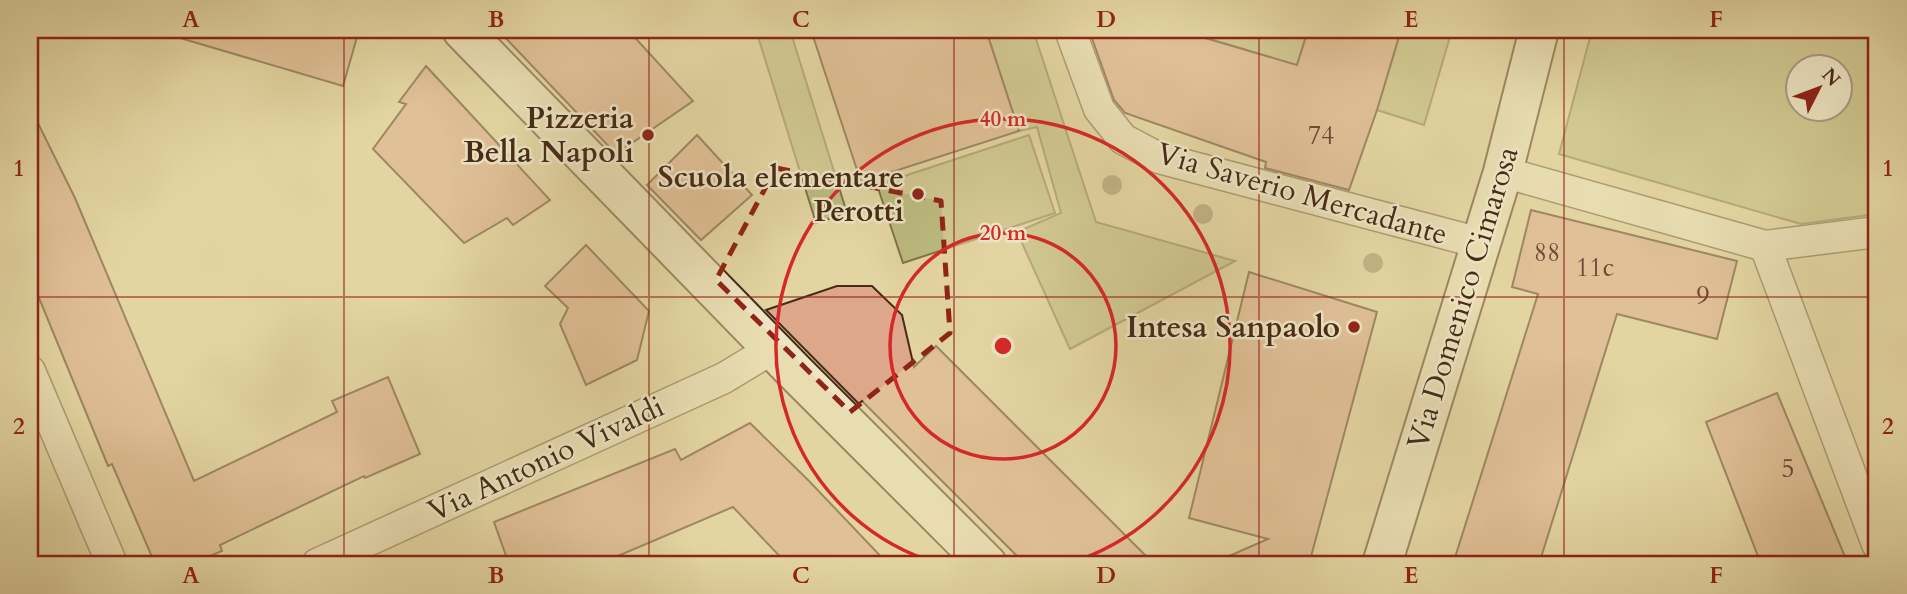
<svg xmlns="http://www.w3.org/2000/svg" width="1907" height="594" viewBox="0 0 1907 594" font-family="Cardo,serif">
	<rect width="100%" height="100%" fill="#e3d5a2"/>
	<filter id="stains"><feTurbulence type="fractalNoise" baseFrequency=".00286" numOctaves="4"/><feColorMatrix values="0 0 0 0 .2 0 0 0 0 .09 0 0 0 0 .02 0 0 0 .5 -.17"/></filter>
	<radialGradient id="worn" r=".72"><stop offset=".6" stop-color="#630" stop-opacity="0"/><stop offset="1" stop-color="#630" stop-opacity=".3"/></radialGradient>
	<g fill="#bcbb7f" stroke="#82734b" stroke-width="2" fill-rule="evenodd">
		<path d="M 756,30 L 790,30 L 847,213 L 816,223 Z"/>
		<path d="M 986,30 L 1033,30 L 1096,222 L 1235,261 L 1070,349 L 1017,232 L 1061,213 L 1037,127 L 1019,131 Z"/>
		<path d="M 1178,30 L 1308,30 L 1267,160 L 1220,146 L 1247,50 Z"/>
		<path d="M 1401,30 L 1452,30 L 1424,125 L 1377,110 Z"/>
		<path d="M 1592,30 L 1877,30 L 1877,214 L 1801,224 L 1559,154 ZM 1798,66 L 1840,66 L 1840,108 L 1798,108 Z"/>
		<path d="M 1029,135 L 1055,213 L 903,263 L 877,185 Z"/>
	</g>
	<g fill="#dca78a" stroke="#472b17" stroke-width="2">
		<path d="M 181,30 L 359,30 L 343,86 L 180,38 Z"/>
		<path d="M 498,30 L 628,30 L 693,101 L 616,154 Z"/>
		<path d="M 811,30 L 986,30 L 1019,131 L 861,182 Z"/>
		<path d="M 1089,30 L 1178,30 L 1297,65 L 1308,30 L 1401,30 L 1377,110 L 1349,190 L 1265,168 L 1266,162 L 1125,113 L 1114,100 Z"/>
		<path d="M 426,66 L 550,200 L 513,225 L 507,218 L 464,243 L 373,149 L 406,104 L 399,102 Z"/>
		<path d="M 30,107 L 75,198 L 194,481 L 337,412 L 332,401 L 388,377 L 420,454 L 365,478 L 364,476 L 220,545 L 222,551 L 191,564 L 155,564 L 112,464 L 108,466 L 30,276 Z"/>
		<path d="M 697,135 L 752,195 L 701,240 L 647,185 Z"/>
		<path d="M 1531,210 L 1737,261 L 1717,339 L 1617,314 L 1539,564 L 1453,564 L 1538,294 L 1512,287 Z"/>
		<path d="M 586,245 L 649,311 L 637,360 L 586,385 L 560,324 L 568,308 L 545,286 Z"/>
		<path d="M 1249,272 L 1377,312 L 1309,564 L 1211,564 L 1268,539 L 1189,518 Z"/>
		<path d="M 837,286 L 872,286 L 902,315 L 914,367 L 936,346 L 1154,564 L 1025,564 L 862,401 L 859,404 L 766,310 Z"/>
		<path d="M 1777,393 L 1848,564 L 1761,564 L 1706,422 Z"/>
		<path d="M 750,423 L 809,481 L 888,564 L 787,564 L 733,507 L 599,564 L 509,564 L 494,522 L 675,449 L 681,460 Z"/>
	</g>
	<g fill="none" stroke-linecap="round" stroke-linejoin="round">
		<g stroke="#6e563a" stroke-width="33">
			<g id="street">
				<path d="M 1070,30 L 1099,109 L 1123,139 L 1159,158 L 1480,243"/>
				<path d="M 1503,172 L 1765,246 L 1877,232"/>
				<path d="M 1765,246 L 1877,544"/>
				<path d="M 30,371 L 112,564"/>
				<path d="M 317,564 L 724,378 L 772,349"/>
			</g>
		</g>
		<g stroke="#472b17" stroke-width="42">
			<g id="secondary">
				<path d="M 462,30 L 794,371 L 987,564"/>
				<path d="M 1382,564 L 1503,172 L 1539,30"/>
			</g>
		</g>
		<use href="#street" stroke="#ede4c3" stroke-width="30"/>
		<use href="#secondary" stroke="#ede4c3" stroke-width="38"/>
	</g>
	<g fill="#9a8761">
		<circle cx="1112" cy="185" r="10"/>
		<circle cx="1203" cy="214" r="10"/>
		<circle cx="1373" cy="263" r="10"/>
	</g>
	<path d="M0 0H1907V594H0ZM 776,168 L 941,201 L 950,333 L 850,412 L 716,280 Z" fill="#e3d5a2" fill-opacity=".55" fill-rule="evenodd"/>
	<path fill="none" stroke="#8f2418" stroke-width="5" stroke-dasharray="14 9" stroke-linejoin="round" d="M 776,168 L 941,201 L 950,333 L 850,412 L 716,280 Z"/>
	<path fill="none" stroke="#8f2418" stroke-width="2" stroke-opacity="0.55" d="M 344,30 L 344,564M 649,30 L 649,564M 954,30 L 954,564M 1259,30 L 1259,564M 1564,30 L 1564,564M 30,297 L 1877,297"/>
	<g fill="none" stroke="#d62828" stroke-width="3.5">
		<circle cx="1003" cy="346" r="113"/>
		<path d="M940 564A227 227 0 1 1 1066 564"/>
	</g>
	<g fill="#8f2418" stroke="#ede4c3" stroke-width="2.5">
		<circle cx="648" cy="135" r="7"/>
		<circle cx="918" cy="194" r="7"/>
		<circle cx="1354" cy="327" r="7"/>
	</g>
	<g text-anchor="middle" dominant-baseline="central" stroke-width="5" stroke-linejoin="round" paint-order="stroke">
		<g font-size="26" fill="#6c4a34">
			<text x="1321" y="135">74</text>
			<text x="1547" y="252">88</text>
			<text x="1595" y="267">11c</text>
			<text x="1703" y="295">9</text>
			<text x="1788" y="468">5</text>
		</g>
		<g font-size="30" font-weight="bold" fill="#472b17" stroke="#ede4c3" text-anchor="end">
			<text x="634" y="118">Pizzeria<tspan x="634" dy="34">Bella Napoli</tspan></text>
			<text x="904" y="177">Scuola elementare<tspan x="904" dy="34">Perotti</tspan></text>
			<text x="1340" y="327">Intesa Sanpaolo</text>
		</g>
		<g font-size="30" fill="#472b17" stroke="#ede4c3">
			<text transform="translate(1302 194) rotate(16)">Via Saverio Mercadante</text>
			<text transform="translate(1463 298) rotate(-73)">Via Domenico Cimarosa</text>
			<text transform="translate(546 459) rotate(-25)">Via Antonio Vivaldi</text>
		</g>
	</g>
	<circle cx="1003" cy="346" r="10" fill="#d62828" stroke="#ede4c3" stroke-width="3.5"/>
	<g font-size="21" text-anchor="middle" font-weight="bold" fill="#d62828" stroke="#ede4c3" stroke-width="5" stroke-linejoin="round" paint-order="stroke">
		<text x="1003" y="126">40 m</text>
		<text x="1003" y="240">20 m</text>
	</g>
	<rect width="1907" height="594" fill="none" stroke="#e3d5a2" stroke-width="77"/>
	<g transform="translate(1819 88) rotate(48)"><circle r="33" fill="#ede4c3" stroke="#ab9a7e" stroke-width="2"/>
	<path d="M0-5L12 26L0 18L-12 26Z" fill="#8f2418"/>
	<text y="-10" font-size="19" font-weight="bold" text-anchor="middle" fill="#472b17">N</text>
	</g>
	<rect x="38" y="38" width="1830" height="518" fill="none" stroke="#8f2418" stroke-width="2.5"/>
	<g font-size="23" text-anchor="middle" font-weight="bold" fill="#8f2418">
		<text x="191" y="27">A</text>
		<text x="496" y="27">B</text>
		<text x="801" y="27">C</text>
		<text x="1106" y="27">D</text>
		<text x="1411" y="27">E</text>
		<text x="1716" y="27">F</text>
		<text x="19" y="176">1</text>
		<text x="1888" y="176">1</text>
		<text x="19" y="434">2</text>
		<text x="1888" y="434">2</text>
		<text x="191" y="583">A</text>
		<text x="496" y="583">B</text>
		<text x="801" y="583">C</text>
		<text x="1106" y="583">D</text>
		<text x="1411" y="583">E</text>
		<text x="1716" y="583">F</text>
	</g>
	<rect width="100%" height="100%" filter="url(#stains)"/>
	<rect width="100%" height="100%" fill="url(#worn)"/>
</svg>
